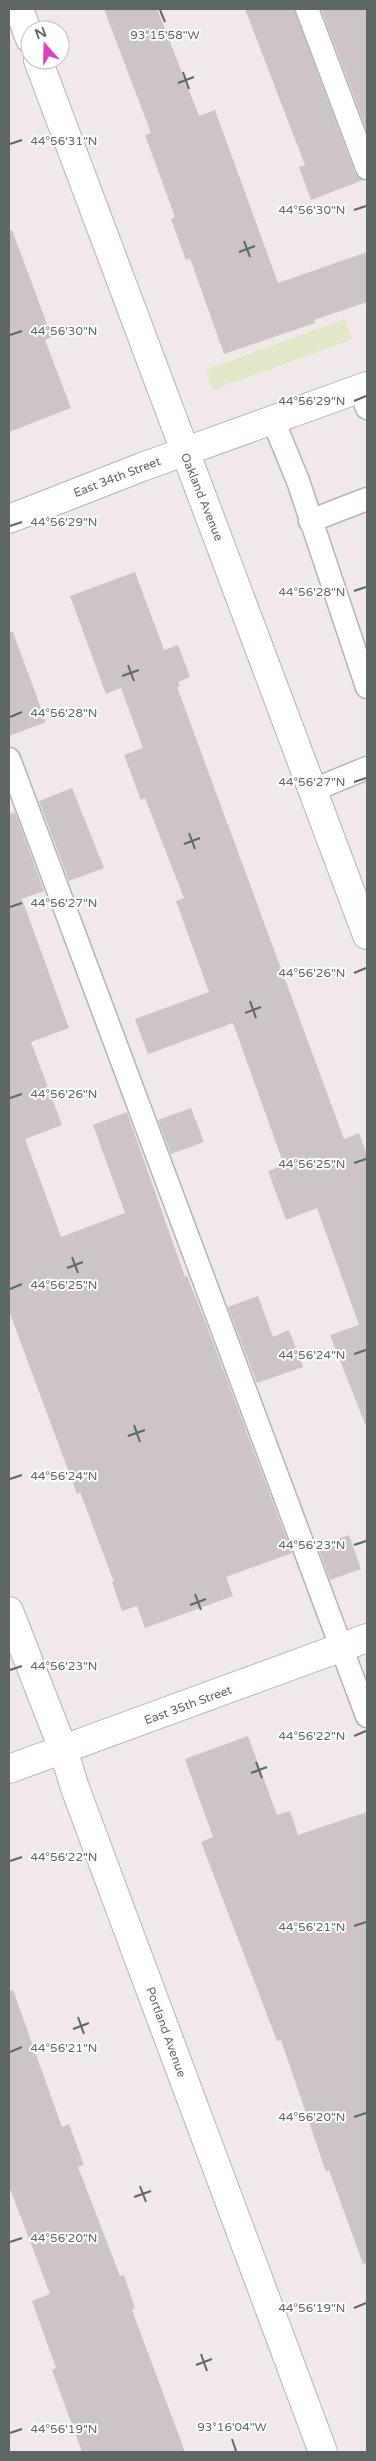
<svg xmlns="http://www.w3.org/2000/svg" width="376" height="2461" viewBox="0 0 376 2461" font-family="'Varela Round',sans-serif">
	<rect width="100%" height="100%" fill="#f0e8e9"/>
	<path fill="#e1e6c7" d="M 344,319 L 352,339 L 213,390 L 206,370 Z"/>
	<g fill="#ccc4c5">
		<path d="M 104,9 L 157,9 L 199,116 L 215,110 L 278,283 L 367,252 L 367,302 L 314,320 L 315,323 L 224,354 L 190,258 L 186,260 L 171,219 L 175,217 L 145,135 L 151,133 Z"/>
		<path d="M 245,9 L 294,9 L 355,173 L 363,180 L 311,200 L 299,167 L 305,165 Z"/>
		<path d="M 321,9 L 367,9 L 367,131 Z"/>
		<path d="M 9,230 L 12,230 L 52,337 L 45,340 L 71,408 L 9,432 Z"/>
		<path d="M 135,572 L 164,650 L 178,645 L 190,677 L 178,682 L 180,686 L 177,687 L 344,1139 L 359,1133 L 367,1155 L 367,1424 L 365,1424 L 330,1335 L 359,1325 L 317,1208 L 286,1220 L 268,1171 L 284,1165 L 233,1023 L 148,1054 L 135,1019 L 209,992 L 176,901 L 184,898 L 145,798 L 141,800 L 124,755 L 143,748 L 121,688 L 106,694 L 70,596 Z"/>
		<path d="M 9,632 L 13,632 L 46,722 L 9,736 Z"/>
		<path d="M 72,788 L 104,868 L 69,881 L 39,801 Z"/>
		<path d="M 15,812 L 44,891 L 22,899 L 69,1028 L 31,1042 L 62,1125 L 25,1139 L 61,1237 L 125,1213 L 93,1125 L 127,1112 L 185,1277 L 187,1276 L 203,1316 L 292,1553 L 226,1577 L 233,1596 L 145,1628 L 137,1606 L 122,1611 L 112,1582 L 114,1582 L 80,1492 L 77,1494 L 9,1311 L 9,814 Z"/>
		<path d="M 191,1108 L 204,1142 L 171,1154 L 158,1120 Z"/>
		<path d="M 258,1296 L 273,1337 L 289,1330 L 303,1367 L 257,1383 L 228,1307 Z"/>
		<path d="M 349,1535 L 361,1569 L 330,1580 L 318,1547 Z"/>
		<path d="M 248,1736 L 277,1815 L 290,1811 L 298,1835 L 367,1812 L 367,2263 L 363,2264 L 329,2170 L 326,2172 L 281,2040 L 277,2041 L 201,1842 L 213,1837 L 185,1759 Z"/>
		<path d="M 13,1990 L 62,2127 L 69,2124 L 84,2165 L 78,2167 L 120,2276 L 124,2275 L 135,2308 L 132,2310 L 185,2452 L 82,2452 L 52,2370 L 56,2368 L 32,2301 L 50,2294 L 9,2186 L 9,1991 Z"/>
	</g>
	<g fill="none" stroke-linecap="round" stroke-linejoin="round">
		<g stroke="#b0b6b5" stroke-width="25">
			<g id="lane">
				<path d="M 307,9 L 367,168"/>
				<path d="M 360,389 L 367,408"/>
				<path d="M 273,420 L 298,481 L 367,687"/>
				<path d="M 310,521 L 367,499"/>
				<path d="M 9,759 L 367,1716"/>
				<path d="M 313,790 L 367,768"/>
			</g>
		</g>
		<g stroke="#b0b6b5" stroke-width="30">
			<g id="street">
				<path d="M 19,9 L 30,39"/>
				<path d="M 38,60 L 367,935"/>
				<path d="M 9,519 L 142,467 L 367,386"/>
			</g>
		</g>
		<g stroke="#b0b7b5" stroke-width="30">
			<g id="secondary">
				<path d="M 9,1611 L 63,1749 L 75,1788 L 323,2452"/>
				<path d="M 9,1769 L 367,1638"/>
			</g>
		</g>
		<use href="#lane" stroke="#fff" stroke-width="22"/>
		<use href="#street" stroke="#fff" stroke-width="28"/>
		<use href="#secondary" stroke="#fff" stroke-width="28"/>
	</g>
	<path fill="none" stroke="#5f6765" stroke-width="2" d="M 160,10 L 165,22M 183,72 L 189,89M 178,83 L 194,77M 10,144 L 22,140M 354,210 L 366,206M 244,241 L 250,257M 239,252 L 255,246M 10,335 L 22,331M 354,401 L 366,396M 10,526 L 22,522M 354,591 L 366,587M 128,665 L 134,681M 122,676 L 139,670M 10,717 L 22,712M 354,782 L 366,778M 189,833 L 195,849M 184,844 L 200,838M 10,907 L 22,903M 354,973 L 366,968M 250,1001 L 256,1018M 245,1013 L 261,1007M 10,1098 L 22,1094M 354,1163 L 366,1159M 72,1257 L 78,1273M 67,1268 L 83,1262M 10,1289 L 22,1284M 354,1354 L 366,1350M 134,1425 L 140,1442M 128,1436 L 145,1430M 10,1479 L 22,1475M 354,1545 L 366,1541M 195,1594 L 201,1610M 190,1605 L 206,1599M 10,1670 L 22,1666M 354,1736 L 366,1731M 256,1762 L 262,1778M 251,1773 L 267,1767M 10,1861 L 22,1857M 354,1926 L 366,1922M 78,2017 L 84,2034M 73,2029 L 89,2023M 10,2052 L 22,2047M 354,2117 L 366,2113M 140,2186 L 146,2202M 134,2197 L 151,2191M 10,2242 L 22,2238M 354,2308 L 366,2303M 201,2354 L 207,2371M 196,2365 L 212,2359M 10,2433 L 22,2429M 232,2439 L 236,2451"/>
	<g text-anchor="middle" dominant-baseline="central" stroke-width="4" stroke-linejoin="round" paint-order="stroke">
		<g font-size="12" fill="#5f6765" stroke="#fff">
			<text transform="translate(117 477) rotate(-21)">East 34th Street</text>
			<text transform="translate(202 497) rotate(68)">Oakland Avenue</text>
			<text transform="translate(188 1705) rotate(-20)">East 35th Street</text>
			<text transform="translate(166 2032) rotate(70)">Portland Avenue</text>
		</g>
	</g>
	<g font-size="12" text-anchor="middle" fill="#5f6765" stroke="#fff" stroke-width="4" stroke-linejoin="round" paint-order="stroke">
		<text x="165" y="39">93°15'58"W</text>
		<text x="64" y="145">44°56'31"N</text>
		<text x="312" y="214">44°56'30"N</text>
		<text x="64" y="335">44°56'30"N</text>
		<text x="312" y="405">44°56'29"N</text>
		<text x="64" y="526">44°56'29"N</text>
		<text x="312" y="596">44°56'28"N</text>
		<text x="64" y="717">44°56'28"N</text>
		<text x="312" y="786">44°56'27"N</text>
		<text x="64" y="907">44°56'27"N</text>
		<text x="312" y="977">44°56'26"N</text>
		<text x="64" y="1098">44°56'26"N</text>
		<text x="312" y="1168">44°56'25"N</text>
		<text x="64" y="1289">44°56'25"N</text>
		<text x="312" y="1359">44°56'24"N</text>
		<text x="64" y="1480">44°56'24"N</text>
		<text x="312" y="1549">44°56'23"N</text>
		<text x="64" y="1670">44°56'23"N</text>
		<text x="312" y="1740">44°56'22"N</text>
		<text x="64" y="1861">44°56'22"N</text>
		<text x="312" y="1931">44°56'21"N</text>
		<text x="64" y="2052">44°56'21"N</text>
		<text x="312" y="2121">44°56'20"N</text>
		<text x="64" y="2242">44°56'20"N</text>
		<text x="312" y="2312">44°56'19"N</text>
		<text x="232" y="2431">93°16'04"W</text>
		<text x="64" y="2433">44°56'19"N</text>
	</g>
	<rect width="376" height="2461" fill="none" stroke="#5f6765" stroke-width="20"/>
	<g transform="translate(45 45) rotate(340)"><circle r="24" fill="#ffffff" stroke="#bfc2c1"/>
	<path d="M0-4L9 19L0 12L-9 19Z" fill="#df3fbd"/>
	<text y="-8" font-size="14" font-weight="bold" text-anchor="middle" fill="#5f6765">N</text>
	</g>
</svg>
